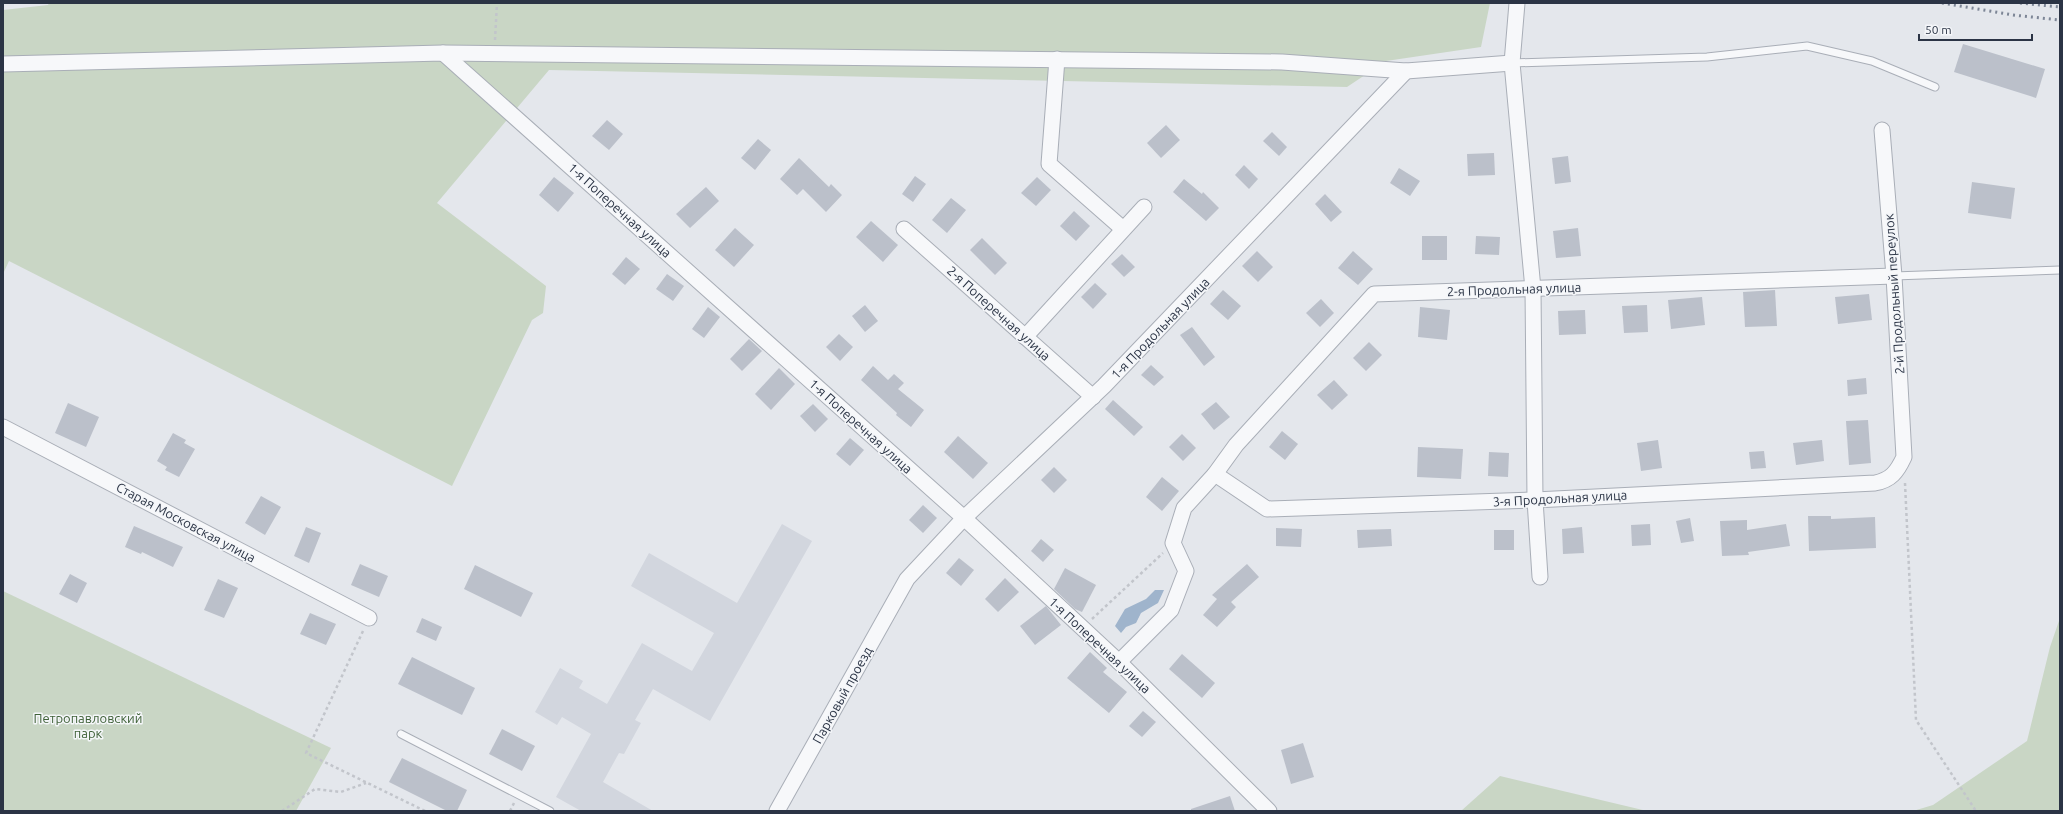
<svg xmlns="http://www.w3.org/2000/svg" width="2063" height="814" viewBox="0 0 2063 814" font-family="Ubuntu,sans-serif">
	<rect width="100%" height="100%" fill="#e4e7ec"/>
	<path fill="#d2d6de" d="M 782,524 L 812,541 L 710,721 L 653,689 L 635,720 L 641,723 L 624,754 L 619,753 L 603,782 L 653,811 L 581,811 L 556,797 L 591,734 L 562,717 L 557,725 L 535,712 L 560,668 L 583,681 L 579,688 L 607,704 L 642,643 L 692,671 L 714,633 L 631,586 L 649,553 L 737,603 Z"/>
	<g fill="#c9d6c5">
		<path d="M 49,3 L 1490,3 L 1481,47 L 1386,61 L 1347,87 L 549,70 L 437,203 L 546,286 L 543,313 L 532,320 L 452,486 L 9,261 L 3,274 L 3,10 L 48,5 Z"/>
		<path d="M 3,591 L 331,748 L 296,811 L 3,811 Z"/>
		<path d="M 2060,618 L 2060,811 L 1913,811 L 1933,805 L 2027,741 L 2050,647 Z"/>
		<path d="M 1500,776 L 1647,811 L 1461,811 Z"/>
	</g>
	<path fill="#9fb4cc" d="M 1155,590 L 1164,590 L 1158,603 L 1141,613 L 1136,623 L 1126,627 L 1121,633 L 1115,626 L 1125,609 L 1146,599 Z"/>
	<g fill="#bbc0ca">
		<path d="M 1963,44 L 2045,69 L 2036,98 L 1954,72 Z"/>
		<path d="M 607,120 L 623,134 L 609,150 L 592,136 Z"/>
		<path d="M 1166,125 L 1180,140 L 1161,158 L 1147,143 Z"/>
		<path d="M 1272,132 L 1287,147 L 1279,156 L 1263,141 Z"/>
		<path d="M 758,139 L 771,150 L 755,170 L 741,158 Z"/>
		<path d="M 1494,153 L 1495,175 L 1468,176 L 1467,154 Z"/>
		<path d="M 1568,156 L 1571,182 L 1555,184 L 1552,158 Z"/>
		<path d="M 799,158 L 829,187 L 831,184 L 842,195 L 826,212 L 803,189 L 797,195 L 780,179 Z"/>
		<path d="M 1244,165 L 1258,179 L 1249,189 L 1235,175 Z"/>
		<path d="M 1399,168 L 1420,181 L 1410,196 L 1390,183 Z"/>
		<path d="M 915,176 L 926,184 L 913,202 L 902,194 Z"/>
		<path d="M 554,177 L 574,193 L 558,212 L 539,195 Z"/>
		<path d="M 1037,177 L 1051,190 L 1036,206 L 1021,193 Z"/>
		<path d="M 1184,179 L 1202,194 L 1203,192 L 1219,208 L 1206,221 L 1173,192 Z"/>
		<path d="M 1972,182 L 2015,188 L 2011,219 L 1968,213 Z"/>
		<path d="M 706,187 L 719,201 L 690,228 L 676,214 Z"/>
		<path d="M 1325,194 L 1342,212 L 1331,222 L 1315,204 Z"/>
		<path d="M 951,198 L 966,210 L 947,233 L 932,220 Z"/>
		<path d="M 1074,211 L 1090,226 L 1076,241 L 1060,226 Z"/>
		<path d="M 871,221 L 898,245 L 883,262 L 856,237 Z"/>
		<path d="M 735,228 L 754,245 L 734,267 L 715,250 Z"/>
		<path d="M 1578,228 L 1581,256 L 1556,258 L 1553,231 Z"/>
		<rect x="1422" y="236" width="25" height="24"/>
		<path d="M 1476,236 L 1500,237 L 1499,255 L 1475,254 Z"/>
		<path d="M 982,238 L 1007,263 L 995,275 L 970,250 Z"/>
		<path d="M 1257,251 L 1273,267 L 1258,282 L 1242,266 Z"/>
		<path d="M 1353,251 L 1373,269 L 1358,285 L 1338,268 Z"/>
		<path d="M 1122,254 L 1135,267 L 1124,277 L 1111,264 Z"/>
		<path d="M 626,257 L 640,269 L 625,285 L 612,274 Z"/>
		<path d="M 667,274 L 684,286 L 673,301 L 656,289 Z"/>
		<path d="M 1095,283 L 1107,294 L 1093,309 L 1081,297 Z"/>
		<path d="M 1223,290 L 1241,306 L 1228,320 L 1210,304 Z"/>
		<path d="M 1775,290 L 1777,326 L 1745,327 L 1743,292 Z"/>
		<path d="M 1869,294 L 1872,320 L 1838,324 L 1835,297 Z"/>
		<path d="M 1702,297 L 1705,325 L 1671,329 L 1668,300 Z"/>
		<path d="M 1321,299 L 1334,313 L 1320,327 L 1306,313 Z"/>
		<path d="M 865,305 L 878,321 L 865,332 L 852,316 Z"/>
		<path d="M 1647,305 L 1648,332 L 1624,333 L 1622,306 Z"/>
		<path d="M 708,307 L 720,317 L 704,338 L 692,329 Z"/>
		<path d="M 1420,307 L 1450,310 L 1447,340 L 1418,337 Z"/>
		<path d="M 1585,310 L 1586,334 L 1559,335 L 1558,311 Z"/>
		<path d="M 1192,327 L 1215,357 L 1204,366 L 1180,335 Z"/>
		<path d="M 839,334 L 853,347 L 840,361 L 826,347 Z"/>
		<path d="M 749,339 L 762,351 L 742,371 L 730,359 Z"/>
		<path d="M 1369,342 L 1382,355 L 1366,371 L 1353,358 Z"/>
		<path d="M 1151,365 L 1164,377 L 1154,386 L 1141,375 Z"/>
		<path d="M 873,366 L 888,380 L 894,374 L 904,383 L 898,389 L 924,410 L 911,427 L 896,415 L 897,413 L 861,380 Z"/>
		<path d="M 779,368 L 795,384 L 771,410 L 755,394 Z"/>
		<path d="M 1866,378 L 1867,394 L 1848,396 L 1847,380 Z"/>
		<path d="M 1334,380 L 1348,395 L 1332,410 L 1317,395 Z"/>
		<path d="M 1113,400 L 1143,427 L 1134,436 L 1105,409 Z"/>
		<path d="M 1216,402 L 1230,417 L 1214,430 L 1201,414 Z"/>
		<path d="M 68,403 L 99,417 L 86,447 L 55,433 Z"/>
		<path d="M 813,404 L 828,419 L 815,432 L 800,416 Z"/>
		<path d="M 1868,420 L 1871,463 L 1849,465 L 1846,421 Z"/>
		<path d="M 1282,431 L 1298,444 L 1285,460 L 1269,447 Z"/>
		<path d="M 173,433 L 186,440 L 184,443 L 195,449 L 179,477 L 165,470 L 167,467 L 157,461 Z"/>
		<path d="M 1182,434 L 1196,448 L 1183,461 L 1169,447 Z"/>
		<path d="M 958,436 L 988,463 L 973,479 L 944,452 Z"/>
		<path d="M 850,438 L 864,450 L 850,466 L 836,454 Z"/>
		<path d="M 1658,440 L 1662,468 L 1641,471 L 1637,443 Z"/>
		<path d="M 1822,440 L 1824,461 L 1796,465 L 1793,443 Z"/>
		<path d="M 1418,447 L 1463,449 L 1461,479 L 1417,477 Z"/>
		<path d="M 1764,451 L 1766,468 L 1751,469 L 1749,452 Z"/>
		<path d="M 1489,452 L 1509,453 L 1508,477 L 1488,476 Z"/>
		<path d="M 1054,467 L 1067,480 L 1054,493 L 1041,480 Z"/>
		<path d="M 1162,477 L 1179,491 L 1162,511 L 1146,497 Z"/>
		<path d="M 261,496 L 281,507 L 265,535 L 245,523 Z"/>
		<path d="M 923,505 L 937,518 L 923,533 L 909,520 Z"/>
		<path d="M 1808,516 L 1831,516 L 1831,519 L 1875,517 L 1876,548 L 1809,551 Z"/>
		<path d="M 1690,518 L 1694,541 L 1681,543 L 1676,521 Z"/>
		<path d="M 1747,520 L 1747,530 L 1786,524 L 1790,546 L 1748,552 L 1749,555 L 1722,556 L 1720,521 Z"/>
		<path d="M 1650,524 L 1651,545 L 1632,546 L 1631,525 Z"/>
		<path d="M 134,526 L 183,547 L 173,567 L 142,552 L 141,554 L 125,547 Z"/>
		<path d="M 306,527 L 321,533 L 309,563 L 294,556 Z"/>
		<path d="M 1582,527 L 1584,553 L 1563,554 L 1562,529 Z"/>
		<path d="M 1276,528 L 1302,529 L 1301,547 L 1276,546 Z"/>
		<path d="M 1391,529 L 1392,546 L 1358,548 L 1357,530 Z"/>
		<rect x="1494" y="530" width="20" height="20"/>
		<path d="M 1041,539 L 1054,550 L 1043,562 L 1031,551 Z"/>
		<path d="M 959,558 L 974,570 L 961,586 L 946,573 Z"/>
		<path d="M 360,564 L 388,576 L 379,597 L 351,585 Z"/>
		<path d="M 1247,564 L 1259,577 L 1231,602 L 1236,607 L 1217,627 L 1203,615 L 1217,599 L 1212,595 Z"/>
		<path d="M 475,565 L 533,593 L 521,617 L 464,589 Z"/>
		<path d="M 1065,568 L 1096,585 L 1082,612 L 1075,609 L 1054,589 Z"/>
		<path d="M 70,574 L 87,583 L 77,603 L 59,594 Z"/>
		<path d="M 1005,578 L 1019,592 L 998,612 L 985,599 Z"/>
		<path d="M 218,579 L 238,588 L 224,618 L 204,610 Z"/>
		<path d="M 1046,606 L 1061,625 L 1035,645 L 1020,626 Z"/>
		<path d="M 310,613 L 336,624 L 326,645 L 300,634 Z"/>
		<path d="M 422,618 L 442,627 L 436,641 L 416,632 Z"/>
		<path d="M 1090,652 L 1107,668 L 1103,672 L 1127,692 L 1109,713 L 1067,678 Z"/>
		<path d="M 1182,654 L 1215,683 L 1202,698 L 1169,669 Z"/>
		<path d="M 412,657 L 475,688 L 462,715 L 398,684 Z"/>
		<path d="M 1143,711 L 1156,722 L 1142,737 L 1129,726 Z"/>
		<path d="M 502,729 L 535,746 L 522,771 L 489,754 Z"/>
		<path d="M 1303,743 L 1314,777 L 1291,784 L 1281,750 Z"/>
		<path d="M 402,758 L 467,790 L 457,811 L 447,811 L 389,782 Z"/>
		<path d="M 1230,796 L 1235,811 L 1191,811 L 1191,809 Z"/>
	</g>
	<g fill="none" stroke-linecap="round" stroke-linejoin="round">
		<g stroke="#a9aeb7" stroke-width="9">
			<g id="service">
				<path d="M 1512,63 L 1707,57 L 1807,46 L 1872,61 L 1935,87"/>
				<path d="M 1894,276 L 2060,270"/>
				<path d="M 401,734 L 550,811"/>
			</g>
		</g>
		<g stroke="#a9aeb7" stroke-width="17">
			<g id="minor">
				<path d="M 1517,3 L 1512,63 L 1533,289 L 1535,500 L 1540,577"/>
				<path d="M 443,53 L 964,518 L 1119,662 L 1269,811"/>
				<path d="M 1057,59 L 1049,164 L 1123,229"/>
				<path d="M 3,64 L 443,53 L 1282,62 L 1406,71 L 1512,63"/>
				<path d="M 904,229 L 1093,397"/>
				<path d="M 1025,337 L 1144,207"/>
				<path d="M 3,427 L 369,618"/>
				<path d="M 1215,474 L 1267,509 L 1535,500 L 1875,483 C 1891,480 1897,472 1904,457 L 1894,276 L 1882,130"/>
				<path d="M 1119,662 L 1171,610 L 1186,571 L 1173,543 L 1184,508 L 1215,474 L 1236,445 L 1374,294 L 1894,276"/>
				<path d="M 777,811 L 907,579 L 964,518 L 1104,386 L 1406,71"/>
			</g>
		</g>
		<g stroke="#c2c5cb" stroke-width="2.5" stroke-dasharray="3 3" stroke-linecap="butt">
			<path d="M 495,40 L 497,3"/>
			<path d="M 1905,483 L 1916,720 L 1976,811"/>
			<path d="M 1092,619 L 1163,553"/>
			<path d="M 363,631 L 306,753 L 425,811"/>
			<path d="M 282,811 L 315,789 L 341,792 L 366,783"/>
			<path d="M 510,811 L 514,803"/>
		</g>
		<use href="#service" stroke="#f7f8fa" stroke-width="7"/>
		<use href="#minor" stroke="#f7f8fa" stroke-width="15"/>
		<g stroke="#7d8696" stroke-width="3" stroke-dasharray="2 4" stroke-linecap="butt">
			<path d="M 1942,3 L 2013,15 L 2060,20"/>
			<path d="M 2020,3 L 2060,7"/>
		</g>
	</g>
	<g text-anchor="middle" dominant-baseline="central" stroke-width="3" stroke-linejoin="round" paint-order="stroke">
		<g font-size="13" fill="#2b3445" stroke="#f4f6f9">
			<text transform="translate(620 210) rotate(42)">1-я Поперечная улица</text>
			<text transform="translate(1514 289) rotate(-2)">2-я Продольная улица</text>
			<text transform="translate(1894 294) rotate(-94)">2-й Продольный переулок</text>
			<text transform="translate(999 313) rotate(42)">2-я Поперечная улица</text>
			<text transform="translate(1160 328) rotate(-46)">1-я Продольная улица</text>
			<text transform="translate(861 426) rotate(42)">1-я Поперечная улица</text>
			<text transform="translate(1560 498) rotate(-3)">3-я Продольная улица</text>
			<text transform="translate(186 522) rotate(28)">Старая Московская улица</text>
			<text transform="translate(1100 645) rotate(43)">1-я Поперечная улица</text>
			<text transform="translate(842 695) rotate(-61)">Парковый проезд</text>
		</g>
		<g font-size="13" fill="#3f6138" stroke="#f4f6f9">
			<text x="88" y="718">Петропавловский<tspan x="88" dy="15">парк</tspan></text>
		</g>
	</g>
	<rect width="2063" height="814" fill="none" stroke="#2b3445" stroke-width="8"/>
	<path d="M1919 34v6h113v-6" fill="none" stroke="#2b3445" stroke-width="2"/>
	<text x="1925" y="34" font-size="12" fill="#2b3445" stroke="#f4f6f9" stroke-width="3" paint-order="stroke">50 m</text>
</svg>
